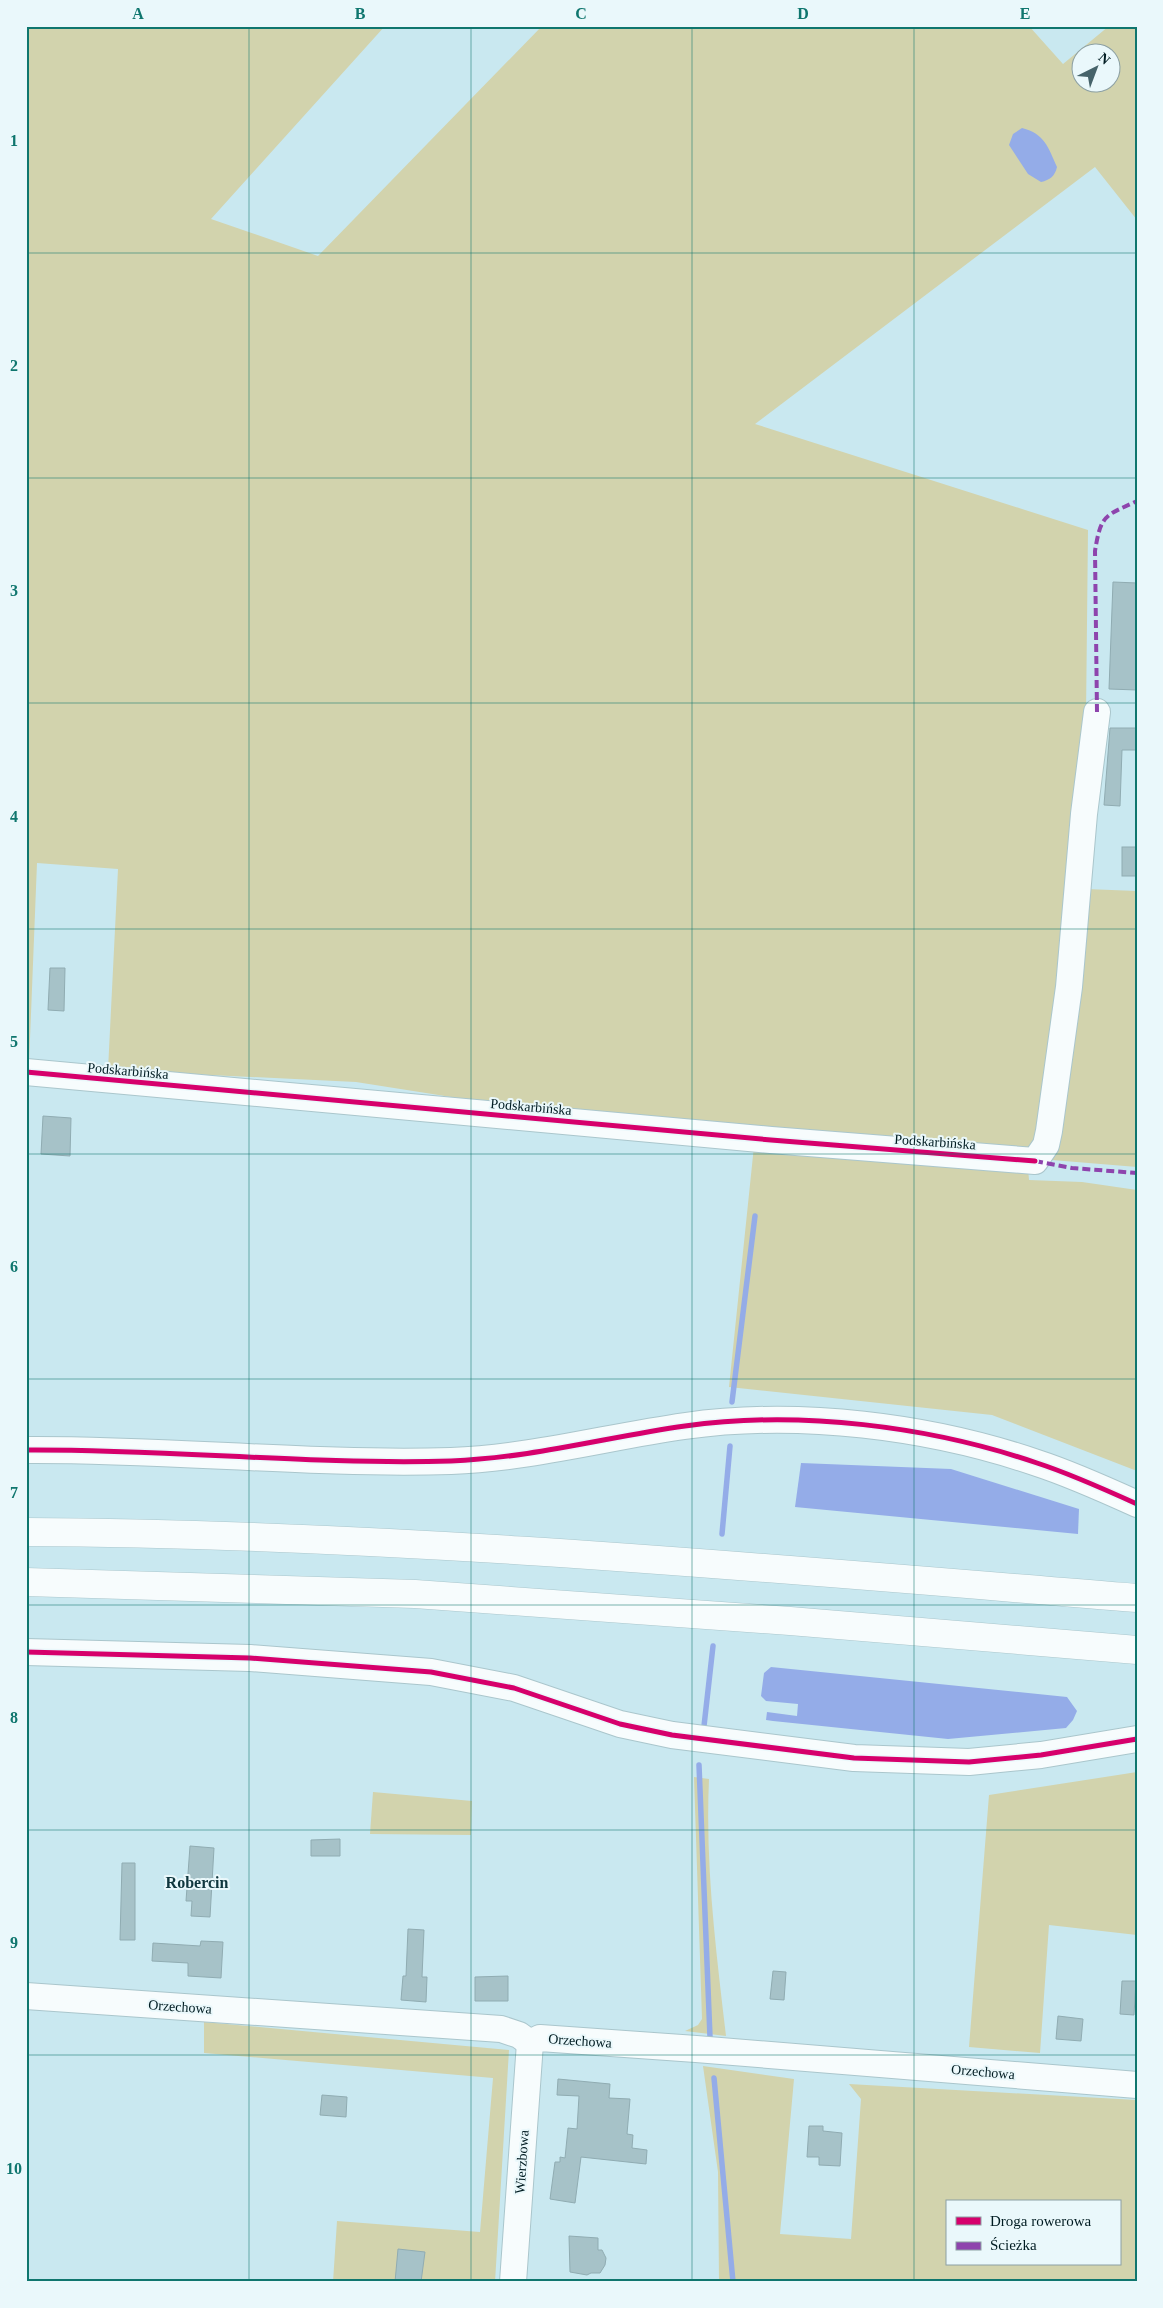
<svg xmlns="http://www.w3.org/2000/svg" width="1163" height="2308" viewBox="0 0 1163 2308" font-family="Georgia,serif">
	<rect width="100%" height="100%" fill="#c9e8f0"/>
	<g fill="#d2d3ad" fill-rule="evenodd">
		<path d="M 26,26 L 385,26 L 211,219 L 318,256 L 542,26 L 1029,26 L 1063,64 L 1109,26 L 1137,26 L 1137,220 L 1095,167 L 755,424 L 1088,530 L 1086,716 L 1070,889 L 1034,1145 L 1024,1154 L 527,1109 L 356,1082 L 108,1070 L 118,869 L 37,863 L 29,1064 L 26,1064 ZM 1080,52 L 1110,52 L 1110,82 L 1080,82 Z"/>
		<path d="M 1086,889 L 1137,891 L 1137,1167 L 1052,1160 L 1077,998 Z"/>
		<path d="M 754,1146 L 1028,1168 L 1029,1180 L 1082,1182 L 1137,1190 L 1137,1471 L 992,1415 L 729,1387 Z"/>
		<path d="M 1137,1772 L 1137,1935 L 1049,1925 L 1040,2053 L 969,2047 L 989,1795 Z"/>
		<path d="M 694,1777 L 709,1779 C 705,1865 716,1950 726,2036 L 685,2031 L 698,2025 L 702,2019 Z"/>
		<path d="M 373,1792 L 472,1801 L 471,1835 L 370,1834 Z"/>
		<path d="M 204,2022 L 509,2050 L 495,2282 L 333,2282 L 337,2221 L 480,2232 L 493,2078 L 204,2053 Z"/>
		<path d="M 703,2066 L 794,2079 L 780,2234 L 851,2239 L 861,2099 L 849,2084 L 1137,2100 L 1137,2282 L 719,2282 L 718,2172 ZM 947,2202 L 1119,2202 L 1119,2264 L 947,2264 Z"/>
	</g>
	<g fill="#94ace8">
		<path d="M 1022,128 C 1045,134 1048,147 1057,167 C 1055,176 1050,180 1041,182 L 1028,174 L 1009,145 L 1013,134 Z"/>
		<path d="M 801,1463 L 951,1469 L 1079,1509 L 1078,1534 L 795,1507 Z"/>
		<path d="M 771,1667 L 1067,1697 L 1077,1711 L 1073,1720 L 1066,1728 L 948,1739 L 773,1721 L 766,1720 L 767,1712 L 797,1716 L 798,1704 L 766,1701 L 761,1696 L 764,1673 Z"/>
	</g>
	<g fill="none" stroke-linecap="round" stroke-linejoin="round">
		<g stroke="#94ace8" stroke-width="5.5">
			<path d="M 732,1402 L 755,1216"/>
			<path d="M 722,1534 L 730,1446"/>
			<path d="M 704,1726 L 713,1646"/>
			<path d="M 699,1765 L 710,2037"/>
			<path d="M 714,2078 L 733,2282"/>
		</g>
	</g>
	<g fill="#a6c2c8" stroke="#90acb2">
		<path d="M 1113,582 L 1137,583 L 1137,690 L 1109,689 Z"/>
		<path d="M 1110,728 L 1137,728 L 1137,750 L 1122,750 L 1120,806 L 1104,805 Z"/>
		<rect x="1122" y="847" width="15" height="29"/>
		<path d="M 50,968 L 65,968 L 64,1011 L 48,1010 Z"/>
		<path d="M 43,1116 L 71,1118 L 70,1156 L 41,1154 Z"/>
		<path d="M 340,1839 L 340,1856 L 311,1856 L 311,1840 Z"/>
		<path d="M 190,1846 L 214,1848 L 210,1917 L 191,1916 L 192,1901 L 186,1901 Z"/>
		<path d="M 122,1863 L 135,1863 L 135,1940 L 120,1940 Z"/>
		<path d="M 408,1929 L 424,1930 L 422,1977 L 427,1977 L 426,2002 L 401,2000 L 403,1976 L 406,1976 Z"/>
		<path d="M 201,1941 L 223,1942 L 221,1978 L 188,1976 L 188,1963 L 152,1961 L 153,1943 L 200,1946 Z"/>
		<path d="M 773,1971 L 786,1972 L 784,2000 L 770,1999 Z"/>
		<path d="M 508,1976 L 508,2001 L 475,2001 L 475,1977 Z"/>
		<path d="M 1122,1981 L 1136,1981 L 1134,2015 L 1120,2014 Z"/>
		<path d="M 1058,2016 L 1083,2019 L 1081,2041 L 1056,2039 Z"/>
		<path d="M 558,2079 L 610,2084 L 609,2098 L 630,2099 L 627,2134 L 633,2135 L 632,2148 L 647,2150 L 646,2164 L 581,2157 L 575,2203 L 550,2199 L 555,2162 L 560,2162 L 560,2157 L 565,2158 L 568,2128 L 577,2129 L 579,2096 L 557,2095 Z"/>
		<path d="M 322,2095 L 347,2097 L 346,2117 L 320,2115 Z"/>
		<path d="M 809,2126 L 823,2126 L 823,2131 L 842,2133 L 840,2166 L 819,2165 L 819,2157 L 807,2157 Z"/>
		<path d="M 569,2236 L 598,2238 L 598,2250 L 602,2250 L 606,2258 L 605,2265 L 600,2273 L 591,2273 L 587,2275 L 570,2272 Z"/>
		<path d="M 398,2249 L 425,2252 L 421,2282 L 395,2282 Z"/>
	</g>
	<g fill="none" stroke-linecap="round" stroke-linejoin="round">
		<g stroke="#aac6cc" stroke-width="28">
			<g id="minor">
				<path d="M 26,1072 L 771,1140 L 1035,1161 L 1046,1145 L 1049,1131 L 1069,987 L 1084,814 L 1097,712"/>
				<path d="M 26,1450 C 168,1449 309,1465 451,1461 C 531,1458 607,1437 685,1426 C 799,1410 929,1426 1037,1463 C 1071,1474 1104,1489 1137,1504"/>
				<path d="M 26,1652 L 250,1658 L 431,1672 L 514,1688 L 620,1724 L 672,1735 L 854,1758 L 969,1762 L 1041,1755 L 1137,1739"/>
				<path d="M 26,1996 L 501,2029 L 519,2035 L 530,2043"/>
				<path d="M 530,2043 L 540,2038 L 696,2049 L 1137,2085"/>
				<path d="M 513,2282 L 530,2043"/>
			</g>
		</g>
		<g stroke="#aac6cc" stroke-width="29">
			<g id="highway">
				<path d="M 26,1532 C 397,1534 767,1568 1137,1598"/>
				<path d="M 26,1582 L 415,1594 L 790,1621 L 1137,1650"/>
			</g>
		</g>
		<use href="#minor" stroke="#f7fcfd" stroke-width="26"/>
		<use href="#highway" stroke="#f7fcfd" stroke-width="28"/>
		<g stroke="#8e44ad" stroke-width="4" stroke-dasharray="8 4" stroke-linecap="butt">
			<path d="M 1097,712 L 1095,551 C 1101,514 1105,516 1137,501"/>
			<path d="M 1035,1161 L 1072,1168 L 1137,1173"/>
		</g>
		<g stroke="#eaf8fb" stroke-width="8">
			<g id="cycleway">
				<path d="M 26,1072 L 771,1140 L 1035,1161"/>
				<path d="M 26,1450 C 168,1449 309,1465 451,1461 C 531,1458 607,1437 685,1426 C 799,1410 929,1426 1037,1463 C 1071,1474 1104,1489 1137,1504"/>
				<path d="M 26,1652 L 250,1658 L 431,1672 L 514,1688 L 620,1724 L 672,1735 L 854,1758 L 969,1762 L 1041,1755 L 1137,1739"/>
			</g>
		</g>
		<use href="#cycleway" stroke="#d6006c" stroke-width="5"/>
	</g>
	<path fill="none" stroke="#0f766e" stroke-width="1" stroke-opacity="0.55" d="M 249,26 L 249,2282M 471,26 L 471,2282M 692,26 L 692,2282M 914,26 L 914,2282M 26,253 L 1137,253M 26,478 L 1137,478M 26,703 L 1137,703M 26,929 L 1137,929M 26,1154 L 1137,1154M 26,1379 L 1137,1379M 26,1605 L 1137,1605M 26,1830 L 1137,1830M 26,2055 L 1137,2055"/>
	<g text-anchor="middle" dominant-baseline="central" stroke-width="4" stroke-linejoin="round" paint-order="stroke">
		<g font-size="14" fill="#001c22" stroke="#eaf8fb">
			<text transform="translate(128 1071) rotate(5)">Podskarbińska</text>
			<text transform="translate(531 1107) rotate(5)">Podskarbińska</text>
			<text transform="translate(935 1142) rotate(4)">Podskarbińska</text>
			<text transform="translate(180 2007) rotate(4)">Orzechowa</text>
			<text transform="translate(580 2041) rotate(4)">Orzechowa</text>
			<text transform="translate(983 2072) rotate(5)">Orzechowa</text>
			<text transform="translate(522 2162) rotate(-86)">Wierzbowa</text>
		</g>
		<g font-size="16" font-weight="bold" fill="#10373e" stroke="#eaf8fb">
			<text x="197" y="1882">Robercin</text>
		</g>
	</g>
	<rect width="1163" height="2308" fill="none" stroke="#eaf8fb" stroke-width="55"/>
	<rect x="946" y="2200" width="175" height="65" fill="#eaf8fb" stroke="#8ca0a4"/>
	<rect x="956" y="2217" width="25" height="8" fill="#d6006c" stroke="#8ca0a4"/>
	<text x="990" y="2226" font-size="15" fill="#001c22">Droga rowerowa</text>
	<rect x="956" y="2242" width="25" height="8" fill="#8e44ad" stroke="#8ca0a4"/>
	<text x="990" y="2250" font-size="15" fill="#001c22">Ścieżka</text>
	<g transform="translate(1096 68) rotate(42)"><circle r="24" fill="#eaf8fb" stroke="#8ca0a4"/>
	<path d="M0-4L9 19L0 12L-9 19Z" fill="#46636a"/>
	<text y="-8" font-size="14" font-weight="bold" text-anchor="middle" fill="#001c22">N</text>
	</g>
	<rect x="28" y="28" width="1108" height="2252" fill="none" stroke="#0f766e" stroke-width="2"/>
	<g font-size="16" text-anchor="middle" font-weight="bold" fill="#0f766e">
		<text x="138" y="19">A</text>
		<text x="360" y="19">B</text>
		<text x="581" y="19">C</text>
		<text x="803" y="19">D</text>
		<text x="1025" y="19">E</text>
		<text x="14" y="146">1</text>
		<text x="14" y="371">2</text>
		<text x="14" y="596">3</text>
		<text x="14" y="822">4</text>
		<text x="14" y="1047">5</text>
		<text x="14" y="1272">6</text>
		<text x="14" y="1498">7</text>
		<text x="14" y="1723">8</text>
		<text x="14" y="1948">9</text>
		<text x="14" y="2174">10</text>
	</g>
</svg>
